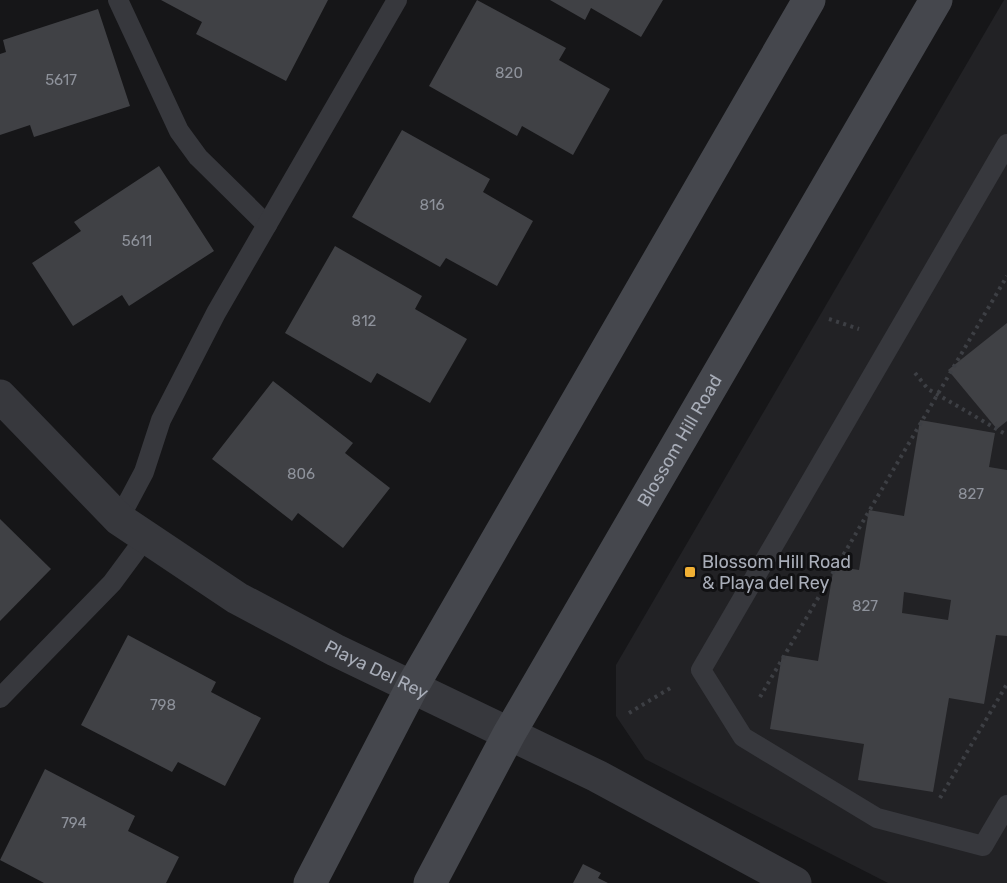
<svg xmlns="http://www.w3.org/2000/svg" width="1007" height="883" viewBox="0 0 1007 883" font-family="Rubik,sans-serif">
	<rect width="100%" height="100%" fill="#161618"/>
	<path fill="#222225" d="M 1004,0 L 1007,0 L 1007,883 L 888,883 L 645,759 L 616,716 L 616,665 Z"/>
	<g fill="#404145" fill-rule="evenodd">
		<path d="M 161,0 L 328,0 L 286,81 L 196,34 L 202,22 Z"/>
		<path d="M 477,0 L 566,48 L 559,60 L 610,89 L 573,155 L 522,126 L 517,136 L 429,86 Z"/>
		<path d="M 550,0 L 663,0 L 641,37 L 591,8 L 585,20 Z"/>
		<path d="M 98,9 L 130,106 L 34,137 L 30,125 L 0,135 L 0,54 L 6,52 L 3,40 Z"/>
		<path d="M 402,130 L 490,179 L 483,192 L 533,221 L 497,286 L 446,258 L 440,267 L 352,217 Z"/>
		<path d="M 159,166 L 214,251 L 129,306 L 122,295 L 73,326 L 32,263 L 81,231 L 74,222 Z"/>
		<path d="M 335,246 L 422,296 L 415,309 L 467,339 L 430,403 L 377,373 L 371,383 L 285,333 Z"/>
		<path d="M 1007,323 L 1007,421 L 997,429 L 948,370 Z"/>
		<path d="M 273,381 L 353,443 L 345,453 L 390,488 L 343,548 L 298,513 L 292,521 L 212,459 Z"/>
		<path d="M 920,420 L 995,433 L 989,467 L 1007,470 L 1007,636 L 996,635 L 984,704 L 949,698 L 933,792 L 858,780 L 864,744 L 770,729 L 782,655 L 818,661 L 834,566 L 859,570 L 869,510 L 904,516 ZM 904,592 L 951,600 L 948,620 L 902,613 Z"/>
		<path d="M 0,519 L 51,569 L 0,621 Z"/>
		<path d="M 128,635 L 216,682 L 211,692 L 261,718 L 225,786 L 178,762 L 172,772 L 81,725 Z"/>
		<path d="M 45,769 L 135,816 L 128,831 L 179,857 L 166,883 L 44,883 L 0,860 Z"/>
		<path d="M 583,864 L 601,873 L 598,878 L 608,883 L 573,883 Z"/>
	</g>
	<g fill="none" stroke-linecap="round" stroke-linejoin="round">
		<g stroke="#3d3f44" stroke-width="4" stroke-dasharray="3 4.5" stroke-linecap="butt">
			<path d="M 829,319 L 859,329"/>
			<path d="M 915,373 L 928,389 L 1007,435"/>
			<path d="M 760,697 L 1007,276"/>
			<path d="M 629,713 L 672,687"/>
			<path d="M 940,798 L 1007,684"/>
		</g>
		<g stroke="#37383d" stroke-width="20">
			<path d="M 118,0 L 179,131 L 198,157 L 267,225"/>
			<path d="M 1007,144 L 701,670 L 743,737 L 877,818 L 983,846 L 1007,805"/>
			<path d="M 119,519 L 144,472 L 161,420 L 216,313 L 397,0"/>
			<path d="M 0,698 L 112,583 L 146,537"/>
		</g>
		<path stroke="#37383d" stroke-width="33" id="s1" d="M 0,396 L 119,519 L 237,598 L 335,650 L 597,776 L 795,883"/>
		<g stroke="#45474d" stroke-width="33">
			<path d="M 310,883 L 412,687 L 809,0"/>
			<path id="s2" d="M 430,883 L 509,734 L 936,0"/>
		</g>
	</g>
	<rect fill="#f2b134" stroke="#111113" stroke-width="2" x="684" y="566" width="12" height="12" rx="3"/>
	<g text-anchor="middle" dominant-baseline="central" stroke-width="6" stroke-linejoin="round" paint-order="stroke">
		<g font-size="15" fill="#8e929b">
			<text x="509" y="73">820</text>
			<text x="61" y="80">5617</text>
			<text x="432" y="205">816</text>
			<text x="137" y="241">5611</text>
			<text x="364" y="321">812</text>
			<text x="301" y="474">806</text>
			<text x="971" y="494">827</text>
			<text x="865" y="606">827</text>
			<text x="163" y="705">798</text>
			<text x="74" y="823">794</text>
		</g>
		<g font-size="18" fill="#a8adb8" stroke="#111113">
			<text stroke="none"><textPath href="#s2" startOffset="508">Blossom Hill Road</textPath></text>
			<text stroke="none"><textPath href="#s1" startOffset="470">Playa Del Rey</textPath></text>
		</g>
		<g font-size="18" fill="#a8adb8" stroke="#111113" text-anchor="start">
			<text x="702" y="562">Blossom Hill Road<tspan x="702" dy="21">&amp; Playa del Rey</tspan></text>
		</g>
	</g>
</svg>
